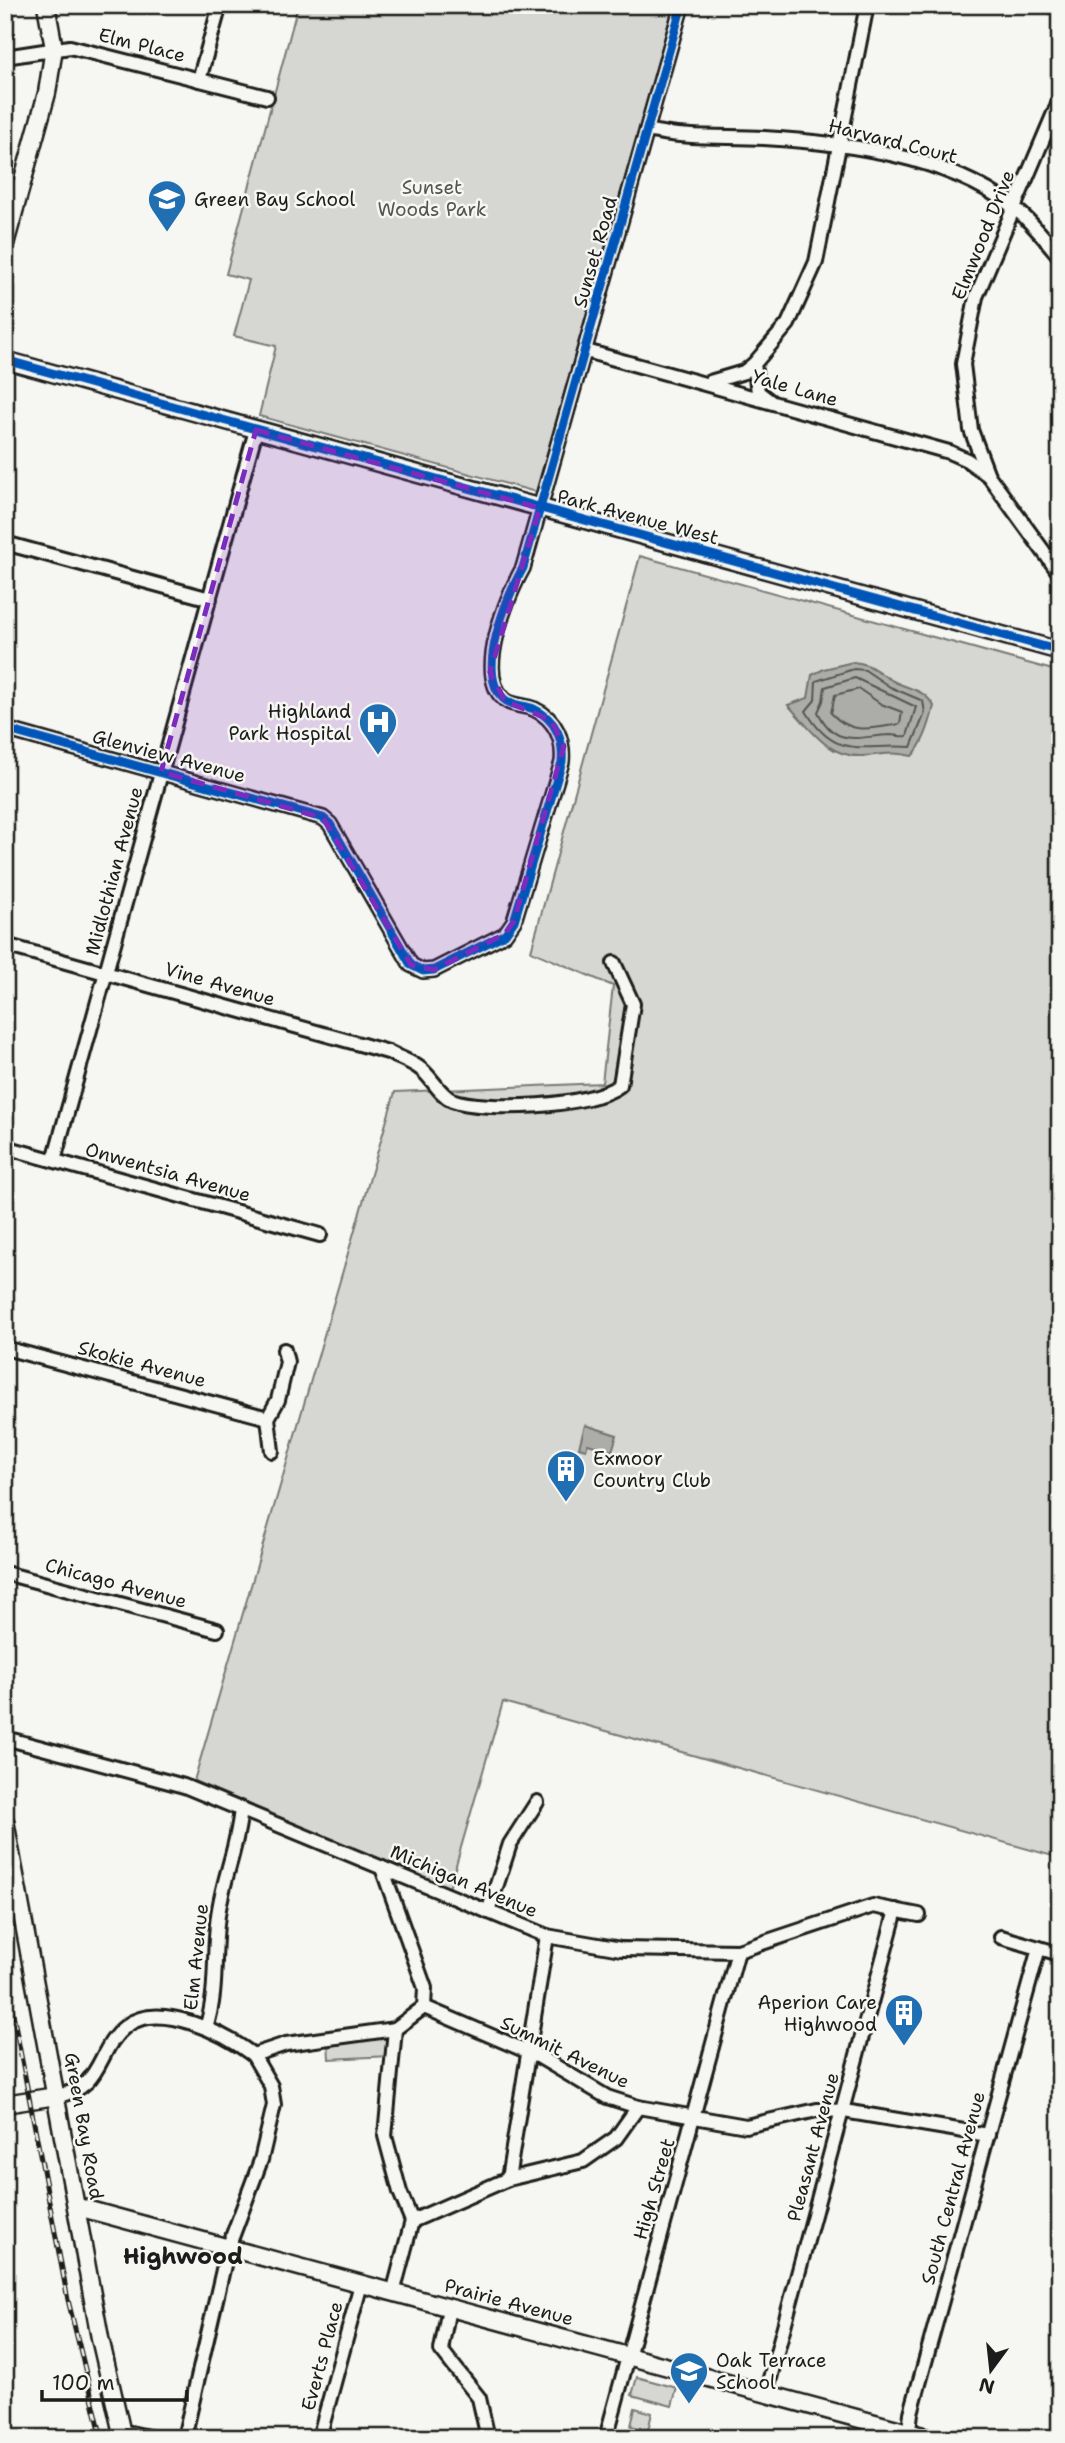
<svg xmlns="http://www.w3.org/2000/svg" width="1065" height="2443" viewBox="0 0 1065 2443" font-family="'Shantell Sans',sans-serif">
	<rect width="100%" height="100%" fill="#f6f6f2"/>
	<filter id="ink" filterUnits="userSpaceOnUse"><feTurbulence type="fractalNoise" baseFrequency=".0143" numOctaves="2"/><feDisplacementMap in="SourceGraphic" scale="14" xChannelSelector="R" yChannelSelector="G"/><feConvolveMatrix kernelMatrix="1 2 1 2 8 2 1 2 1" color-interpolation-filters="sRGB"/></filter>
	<g filter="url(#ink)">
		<g fill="#d6d6d2" stroke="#797977" stroke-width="2">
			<path d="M 298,5 L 674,5 L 536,492 L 259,416 L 276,346 L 234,336 L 249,280 L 226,274 Z"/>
			<path d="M 640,556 L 1060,672 L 1060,1858 L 503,1702 L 449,1889 L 194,1781 L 395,1092 L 602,1083 L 613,986 L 531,951 Z"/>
			<path d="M 384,2036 L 390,2040 L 390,2056 L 329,2059 L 328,2041 Z"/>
			<path d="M 637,2377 L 677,2388 L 672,2406 L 632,2395 Z"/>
			<path d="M 635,2408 L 652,2413 L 648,2430 L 631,2426 Z"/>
		</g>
		<g fill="#acaca9" stroke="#727271" stroke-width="2">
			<path d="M 853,662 C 871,663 878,673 893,681 C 910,690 923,688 934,706 C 930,723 924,744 912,756 C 890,751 884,755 863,756 C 827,758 810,728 788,705 L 808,698 L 812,675 L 824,669 Z"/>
			<path d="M 585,1425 L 617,1435 L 612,1451 L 588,1444 L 586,1449 L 579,1447 Z"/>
		</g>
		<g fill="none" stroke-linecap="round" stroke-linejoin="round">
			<g stroke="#565654" stroke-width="2">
				<path d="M 854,669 L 865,670 L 890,687 L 923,701 L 925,713 L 911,747 C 863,743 836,762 806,711 L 815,700 L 816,681 Z"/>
				<path d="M 855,678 L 916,707 L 907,736 C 902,737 896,735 890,735 C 859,736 836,749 818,712 L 823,701 L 825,687 Z"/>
				<path d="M 859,689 L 881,704 L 902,712 L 900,724 C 873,728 852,736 831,713 L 835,695 Z"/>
			</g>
			<g stroke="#1c1c1c" stroke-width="18">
				<g id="street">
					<path d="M 5,57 L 70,47 L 267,97"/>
					<path d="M 199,80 L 220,5"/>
					<path d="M 1060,99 L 976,297 L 963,364 L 971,430 L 988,475 L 1060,574"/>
					<path d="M 647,130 C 687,139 724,136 764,138 C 846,143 944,155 1012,206 C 1030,220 1045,239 1060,257"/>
					<path d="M 586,351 L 949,452 L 967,460 L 988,475"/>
					<path d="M 710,382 L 744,372 L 754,364"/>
					<path d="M 771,402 L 758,392 L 754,364 L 788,324 L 816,262 L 867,5"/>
					<path d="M 5,543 L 210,599"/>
					<path d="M 5,729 L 323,818 L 330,824 L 411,965 L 423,971 L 434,970 L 505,934 L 514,921 L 562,762 C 564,740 556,719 534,709 C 525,705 511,706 504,699 C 475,674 507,596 523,568 L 682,5"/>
					<path d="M 5,945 L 388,1052 C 399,1058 413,1062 422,1070 C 432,1078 440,1095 452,1100 C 484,1112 593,1107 620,1085 L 633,1004 L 614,963"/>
					<path d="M 5,1147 L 320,1235"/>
					<path d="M 54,1160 L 256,430"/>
					<path d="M 5,1348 L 268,1418"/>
					<path d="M 272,1451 L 268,1418 L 278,1400 L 287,1362 L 284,1350"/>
					<path d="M 5,1573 L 217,1630"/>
					<path d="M 5,1738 L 184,1786 L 547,1936 L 621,1949 L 738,1951 L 873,1906 L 919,1915"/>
					<path d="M 382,1868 L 425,1988 L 424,2007 L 395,2029"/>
					<path d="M 488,1912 L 510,1844 L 537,1802"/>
					<path d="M 1001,1937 L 1060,1954"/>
					<path d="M 424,2007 L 538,2056 L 607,2097 L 638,2107 L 746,2126 L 817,2110 L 844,2111 L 988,2135"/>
					<path d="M 206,2028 C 219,1989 212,1948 219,1909 C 225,1873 238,1845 241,1808"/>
					<path d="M 56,2096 C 105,2088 95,2050 126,2026 C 160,2000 225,2034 253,2055 L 286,2044 L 395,2029 L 385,2136 L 400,2192 L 412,2221 L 393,2293"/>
					<path d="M 508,2179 L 547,1936"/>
					<path d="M 412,2221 L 508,2179 L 583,2161 L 616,2138 L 638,2107"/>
					<path d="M 449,2308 L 441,2350 L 479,2398 L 488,2438"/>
					<path d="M 766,2393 L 896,1910"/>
					<path d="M 121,2431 L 153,2438"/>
					<path d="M 184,2438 L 228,2248 L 261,2160 L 274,2105 L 271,2086 L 253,2055"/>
					<path d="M 319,2438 L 361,2284"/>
					<path d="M 606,2438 L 738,1951"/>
					<path d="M 908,2438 L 911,2413 L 1039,1948"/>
				</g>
			</g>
			<g stroke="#1c1c1c" stroke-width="21">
				<g id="secondary">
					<path d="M 5,244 L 47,93 L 54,48 L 46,5"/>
					<path d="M 5,360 L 1060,651"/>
					<path d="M 5,1821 L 100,2338 L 123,2438"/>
					<path d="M 5,2104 L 56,2096"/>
					<path d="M 78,2207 L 930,2438"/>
				</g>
			</g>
			<use href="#street" stroke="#f6f6f2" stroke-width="12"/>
			<use href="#secondary" stroke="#f6f6f2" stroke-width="16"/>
			<g stroke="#1c1c1c" stroke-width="5">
				<path id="rail" d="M 5,1972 L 68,2300 L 102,2438"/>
			</g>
			<use href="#rail" stroke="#f6f6f2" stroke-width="2.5" stroke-dasharray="8" stroke-linecap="butt"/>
			<g stroke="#f6f6f2" stroke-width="13">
				<g id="cycleway">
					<path d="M 5,360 L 1060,651"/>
					<path d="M 5,729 L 323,818 L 330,824 L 411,965 L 423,971 L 434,970 L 505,934 L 514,921 L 562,762 C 564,740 556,719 534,709 C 525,705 511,706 504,699 C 475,674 507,596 523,568 L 682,5"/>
				</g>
			</g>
			<use href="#cycleway" stroke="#0057b8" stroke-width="9"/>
		</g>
	</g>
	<path fill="#7b2cbf" fill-opacity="0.2" stroke="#7b2cbf" stroke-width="5" stroke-dasharray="14 9" stroke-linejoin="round" d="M 256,430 L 540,508 L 490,672 L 505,701 L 551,720 L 564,746 L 514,921 L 505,934 L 434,970 L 411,965 L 323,818 L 161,772 Z"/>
	<defs>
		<g id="school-pin" transform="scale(2.0125)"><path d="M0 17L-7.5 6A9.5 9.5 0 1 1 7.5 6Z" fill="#1f6fb2" stroke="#f6f6f2"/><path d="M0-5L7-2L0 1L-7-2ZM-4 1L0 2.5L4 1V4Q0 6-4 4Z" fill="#fff"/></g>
		<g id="hospital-pin" transform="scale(2.0125)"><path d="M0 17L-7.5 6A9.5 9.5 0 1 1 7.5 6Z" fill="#1f6fb2" stroke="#f6f6f2"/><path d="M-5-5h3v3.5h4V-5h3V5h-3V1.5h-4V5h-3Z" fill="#fff"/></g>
		<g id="building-pin" transform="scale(2.0125)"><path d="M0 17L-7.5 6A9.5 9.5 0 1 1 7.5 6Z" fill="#1f6fb2" stroke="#f6f6f2"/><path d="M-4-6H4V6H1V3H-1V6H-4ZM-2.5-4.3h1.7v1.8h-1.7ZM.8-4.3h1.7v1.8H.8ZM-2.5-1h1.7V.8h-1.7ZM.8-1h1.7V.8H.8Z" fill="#fff"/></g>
	</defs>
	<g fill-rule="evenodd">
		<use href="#school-pin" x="167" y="199"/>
		<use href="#hospital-pin" x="378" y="722"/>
		<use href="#building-pin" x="566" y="1469"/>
		<use href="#building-pin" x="904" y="2013"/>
		<use href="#school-pin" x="689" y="2371"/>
	</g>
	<g text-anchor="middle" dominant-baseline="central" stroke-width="5" stroke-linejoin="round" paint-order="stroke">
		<g font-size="19" fill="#1c1c1c" stroke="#f6f6f2">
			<text transform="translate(142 45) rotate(14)">Elm Place</text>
			<text transform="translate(893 141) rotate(14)">Harvard Court</text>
			<text transform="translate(983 235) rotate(-68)">Elmwood Drive</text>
			<text transform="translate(595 252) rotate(-74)">Sunset Road</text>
			<text transform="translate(795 388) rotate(16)">Yale Lane</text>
			<text transform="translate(638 517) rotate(15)">Park Avenue West</text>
			<text transform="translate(169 756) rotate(15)">Glenview Avenue</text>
			<text transform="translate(114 871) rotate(-75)">Midlothian Avenue</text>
			<text transform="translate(220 984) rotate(16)">Vine Avenue</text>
			<text transform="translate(168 1172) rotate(16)">Onwentsia Avenue</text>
			<text transform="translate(142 1364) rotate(15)">Skokie Avenue</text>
			<text transform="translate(116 1583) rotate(15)">Chicago Avenue</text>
			<text transform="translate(464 1881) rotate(23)">Michigan Avenue</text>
			<text transform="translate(196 1957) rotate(-84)">Elm Avenue</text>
			<text transform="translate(565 2052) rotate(26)">Summit Avenue</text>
			<text transform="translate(84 2126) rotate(80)">Green Bay Road</text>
			<text transform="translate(813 2147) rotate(-75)">Pleasant Avenue</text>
			<text transform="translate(953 2188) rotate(-75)">South Central Avenue</text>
			<text transform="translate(654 2189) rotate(-74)">High Street</text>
			<text transform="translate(509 2302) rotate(15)">Prairie Avenue</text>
			<text transform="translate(322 2356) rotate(-75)">Everts Place</text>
		</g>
		<g font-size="19" fill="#545453" stroke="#f6f6f2">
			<text x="432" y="187">Sunset<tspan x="432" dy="22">Woods Park</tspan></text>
		</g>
		<g font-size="19" fill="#1c1c1c" stroke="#f6f6f2" text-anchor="start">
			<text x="194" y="199">Green Bay School</text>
			<text x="351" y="711" text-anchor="end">Highland<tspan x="351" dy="22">Park Hospital</tspan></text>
			<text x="593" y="1458">Exmoor<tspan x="593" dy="22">Country Club</tspan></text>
			<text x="877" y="2002" text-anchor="end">Aperion Care<tspan x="877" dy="22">Highwood</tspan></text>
			<text x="716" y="2360">Oak Terrace<tspan x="716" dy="22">School</tspan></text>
		</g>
		<g font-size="23" font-weight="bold" fill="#1c1c1c" stroke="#f6f6f2">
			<text x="183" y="2256">Highwood</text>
		</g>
	</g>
	<rect width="1065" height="2443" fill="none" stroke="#f6f6f2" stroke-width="28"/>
	<rect x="14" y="14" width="1037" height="2415" fill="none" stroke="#1c1c1c" stroke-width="2.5" filter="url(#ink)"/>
	<g transform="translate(991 2370) rotate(195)" stroke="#f6f6f2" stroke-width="5" paint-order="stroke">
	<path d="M0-5L12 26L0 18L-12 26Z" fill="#1c1c1c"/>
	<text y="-10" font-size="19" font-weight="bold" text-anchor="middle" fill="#1c1c1c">N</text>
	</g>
	<path d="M42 2390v10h145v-10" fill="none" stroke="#1c1c1c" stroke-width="3.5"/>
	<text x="52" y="2390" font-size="21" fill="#1c1c1c" stroke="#f6f6f2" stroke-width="5" paint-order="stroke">100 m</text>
</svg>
